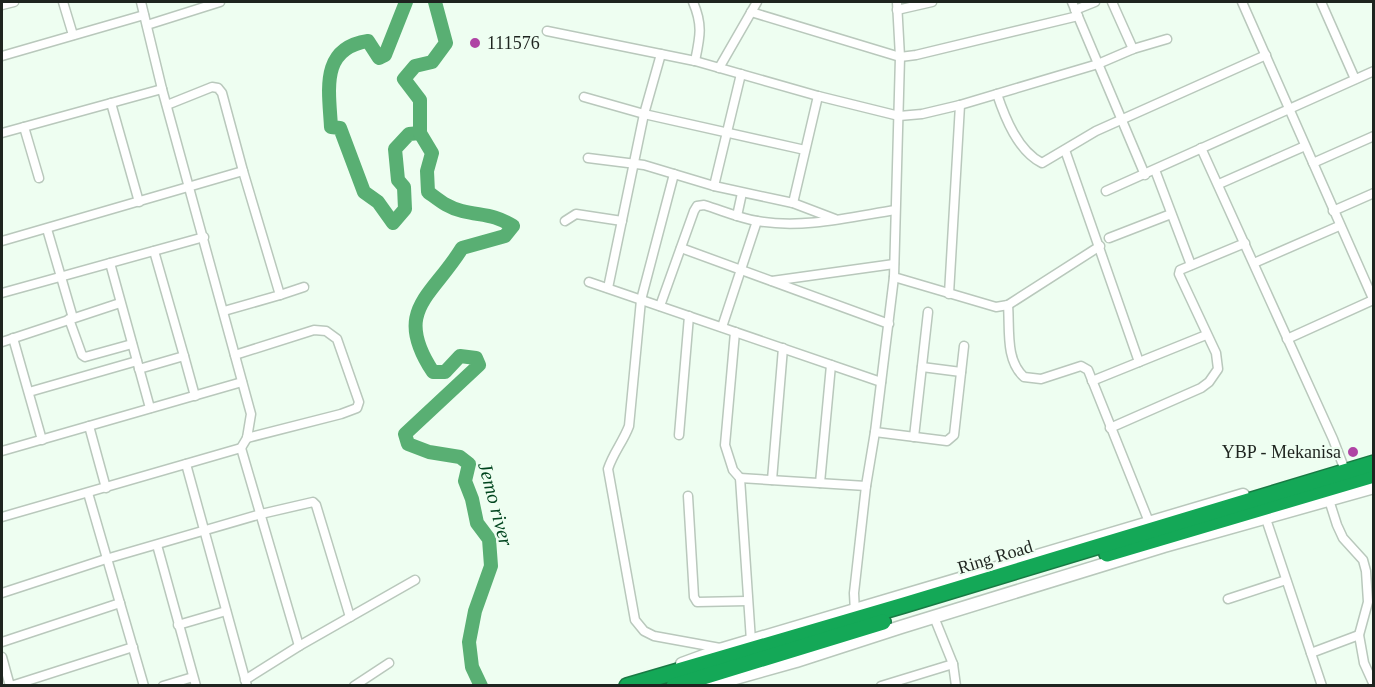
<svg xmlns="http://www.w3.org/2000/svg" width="1375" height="687" viewBox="0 0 1375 687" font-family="'Times New Roman',serif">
	<rect width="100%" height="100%" fill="#eefef1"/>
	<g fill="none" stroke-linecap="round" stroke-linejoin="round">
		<g stroke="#59af73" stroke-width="14">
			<path d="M 406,2 L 385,55 L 379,58 L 368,41 C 320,48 329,90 331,127 L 340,128 L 364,192 L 378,202 L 393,223 L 405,209 L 404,187 L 398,180 L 395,149 L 409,134 L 420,133"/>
			<path d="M 435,2 L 446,43 L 432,62 L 415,66 L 404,79 L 420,100 L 420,133 L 432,153 L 427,171 L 428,192 C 439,200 448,208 462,211 C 483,216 494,214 513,226 L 505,236 L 462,248 C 432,297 392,310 433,372 L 445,372 L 460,356 L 476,358 L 479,365 L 405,434 L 408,444 L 429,452 L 460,457 L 469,464 L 465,481 L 472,499 L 477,523 L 489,539 L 491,566 L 475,611 L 469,642 L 472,667 L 481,686"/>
		</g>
		<g stroke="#b9c8bc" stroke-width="11">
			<g id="street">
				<path d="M 63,2 L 73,35"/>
				<path d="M 693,2 C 703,25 700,37 695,61"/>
				<path d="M 1072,2 L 1145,175"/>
				<path d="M 1112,2 L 1133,49"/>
				<path d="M 1242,2 L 1374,301"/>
				<path d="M 1321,2 L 1355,79"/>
				<path d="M 2,5 L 14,2"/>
				<path d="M 897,10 L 932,2"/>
				<path d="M 1075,10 L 1095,2"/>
				<path d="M 751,12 L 900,57 L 916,55 L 1078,16"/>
				<path d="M 147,25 L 220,2"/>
				<path d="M 547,31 L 695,61 L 818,96 L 899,116 L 922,114 L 960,105 L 1098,64 L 1133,49 L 1167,39"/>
				<path d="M 2,56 L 144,15"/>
				<path d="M 719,68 L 757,2"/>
				<path d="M 997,94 C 1005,118 1018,151 1042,163 L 1096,131 L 1266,55"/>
				<path d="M 584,97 L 644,114 L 805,150"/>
				<path d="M 111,103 L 139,202"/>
				<path d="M 167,105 L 212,87 L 218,88 L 222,93 L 243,171 L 280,295 L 224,311"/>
				<path d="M 24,127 L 39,178"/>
				<path d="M 2,133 L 162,89"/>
				<path d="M 1201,148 L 1333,439 L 1343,465"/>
				<path d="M 1065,150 L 1139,362"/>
				<path d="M 588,158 L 644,165 L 674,174"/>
				<path d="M 1313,163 L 1374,136"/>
				<path d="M 1155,170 L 1191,265"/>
				<path d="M 1219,184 L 1305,146"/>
				<path d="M 714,186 L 741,74"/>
				<path d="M 1106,191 L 1374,71"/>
				<path d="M 793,203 L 818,96"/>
				<path d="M 1333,211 L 1374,193"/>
				<path d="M 737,216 L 742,193"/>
				<path d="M 565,221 L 576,214 L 622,221"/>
				<path d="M 47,229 L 73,318"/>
				<path d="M 1109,238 L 1171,214"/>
				<path d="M 2,241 L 243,171"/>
				<path d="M 681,248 L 889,324"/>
				<path d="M 110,263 L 150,408"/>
				<path d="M 1254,263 L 1339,226"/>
				<path d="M 894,277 L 996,307 L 1008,305 L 1100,246"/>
				<path d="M 772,281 L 894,264"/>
				<path d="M 589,282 L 881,382"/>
				<path d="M 608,288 L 644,114 L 661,54"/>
				<path d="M 2,293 L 204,237"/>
				<path d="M 949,294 L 960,105"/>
				<path d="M 280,295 L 304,287"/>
				<path d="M 1008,305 C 1010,329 1005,360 1024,377 L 1041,379 L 1081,366 L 1088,370 L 1149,522"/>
				<path d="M 660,306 L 694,211 L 697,206 L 704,205 C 721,210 739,218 757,221 C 803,229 851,217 895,210"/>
				<path d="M 69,319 L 82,355 L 85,357 L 132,344"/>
				<path d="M 722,327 L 757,221"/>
				<path d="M 735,332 L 725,445 L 733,470 L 740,478 L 751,641"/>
				<path d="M 13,338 L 42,440"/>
				<path d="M 1287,339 L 1373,300"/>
				<path d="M 2,342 L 120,303"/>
				<path d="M 235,355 L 314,330 L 326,331 L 337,339 L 359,402 L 357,408 L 341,414 L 247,438"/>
				<path d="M 184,356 L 195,396"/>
				<path d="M 922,367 L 961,372"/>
				<path d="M 139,369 L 184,356 L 154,251"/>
				<path d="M 1092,381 L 1206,335"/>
				<path d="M 29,392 L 137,361"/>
				<path d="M 89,426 L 106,488"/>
				<path d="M 1110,428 L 1201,388 L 1209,382 L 1218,369 L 1216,353 L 1179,274 L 1180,270 L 1245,243"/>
				<path d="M 875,432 L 947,441 L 954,435 L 964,346"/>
				<path d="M 679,435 L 689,316"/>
				<path d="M 914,437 L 928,312"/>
				<path d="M 241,448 L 299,646"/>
				<path d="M 2,451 L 242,382"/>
				<path d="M 186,464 L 247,686"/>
				<path d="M 740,478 L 866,486"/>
				<path d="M 772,480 L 783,348"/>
				<path d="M 820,483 L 831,365"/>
				<path d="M 88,493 L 144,686"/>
				<path d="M 688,496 L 694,597 L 697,602 L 747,601"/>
				<path d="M 1329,500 L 1337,525 L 1343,538 L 1363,560 L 1366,571 L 1368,602 L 1359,635 L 1364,663 L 1374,685"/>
				<path d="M 1265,516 L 1322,686"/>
				<path d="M 2,517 L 241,448 L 247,438 L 251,414 L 162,89 L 141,2"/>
				<path d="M 157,545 L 196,686"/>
				<path d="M 2,593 L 106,559 L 261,514 L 313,502 L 316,505 L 350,617"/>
				<path d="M 1228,599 L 1286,580"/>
				<path d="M 855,613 L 854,593 L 866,486 L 875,432 L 894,277 L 900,57 L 897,2"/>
				<path d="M 934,617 L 953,664 L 956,686"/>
				<path d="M 178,625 L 226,611"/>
				<path d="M 2,642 L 120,603"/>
				<path d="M 720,648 L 654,636 L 644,631 L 635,620 L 608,469 C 613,453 623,442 629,426 L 641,300 L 674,174 L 714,186 L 793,203 L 835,219"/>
				<path d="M 1311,653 L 1359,635"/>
				<path d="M 2,657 L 10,686"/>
				<path d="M 245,680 L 299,646 L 415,580"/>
				<path d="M 11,686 L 133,647"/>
				<path d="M 163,686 L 193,677"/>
				<path d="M 354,686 L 389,663"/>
				<path d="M 881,686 L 953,664"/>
			</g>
		</g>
		<g stroke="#b9c8bc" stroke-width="15">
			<g id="secondary">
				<path d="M 682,664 L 723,649 L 1243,495"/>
				<path d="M 707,686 L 796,661 L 901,627 L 1164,546 L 1374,487"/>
			</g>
		</g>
		<g stroke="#187a43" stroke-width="18">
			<g id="highway">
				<path d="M 1107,554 L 1374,475"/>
				<path d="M 627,686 L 904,605 L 1374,463"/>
				<path d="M 674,686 L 883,622"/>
			</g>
		</g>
		<use href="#street" stroke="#fff" stroke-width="8"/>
		<use href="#secondary" stroke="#fff" stroke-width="12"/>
		<use href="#highway" stroke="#14a857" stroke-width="15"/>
	</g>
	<g fill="#af44a4" stroke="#eefef1" stroke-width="2">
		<circle cx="475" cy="43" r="6"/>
		<circle cx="1353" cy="452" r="6"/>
	</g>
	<g text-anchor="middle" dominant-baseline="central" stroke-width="4.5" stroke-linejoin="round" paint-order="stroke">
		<g font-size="18" fill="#1e241f" stroke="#eefef1" text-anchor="start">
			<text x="487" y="43">111576</text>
			<text x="1341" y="452" text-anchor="end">YBP - Mekanisa</text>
		</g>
		<g font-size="18" fill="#1e241f" stroke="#eefef1">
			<text transform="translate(995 557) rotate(-17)">Ring Road</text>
		</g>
		<g font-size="20" font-style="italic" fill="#00451e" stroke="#eefef1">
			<text transform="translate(496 504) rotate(75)">Jemo river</text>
		</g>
	</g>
	<rect width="1375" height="687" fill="none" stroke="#1e241f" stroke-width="6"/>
</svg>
